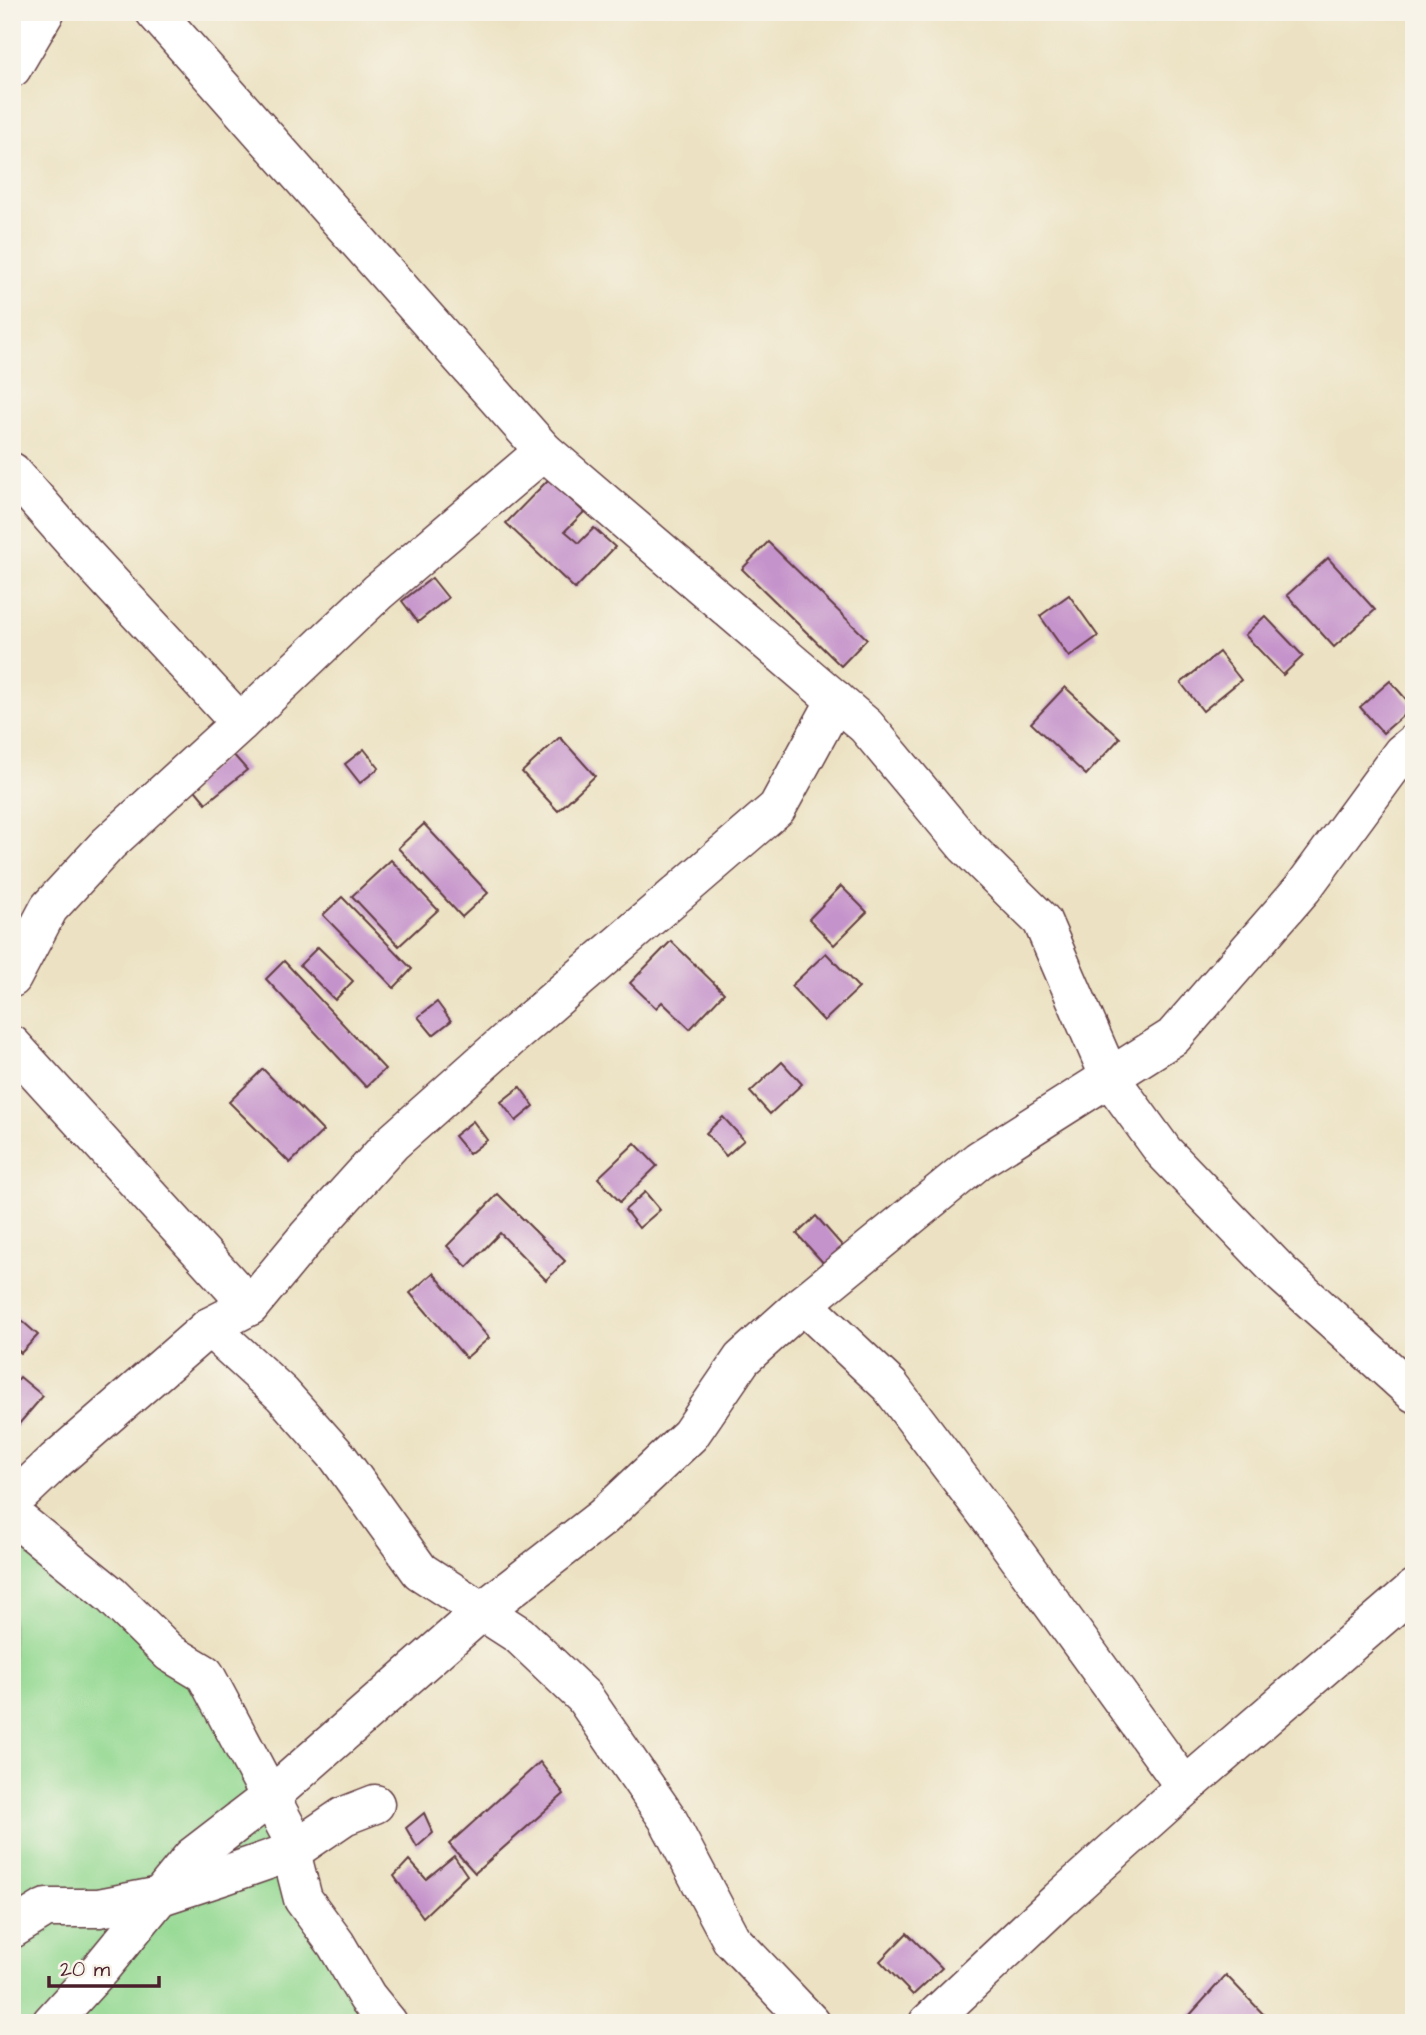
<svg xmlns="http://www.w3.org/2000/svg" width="1426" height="2035" viewBox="0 0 1426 2035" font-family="'Architects Daughter',sans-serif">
	<rect width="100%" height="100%" fill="#f7f3e8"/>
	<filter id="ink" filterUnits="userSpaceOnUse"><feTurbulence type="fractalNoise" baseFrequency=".0143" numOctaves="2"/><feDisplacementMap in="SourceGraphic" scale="14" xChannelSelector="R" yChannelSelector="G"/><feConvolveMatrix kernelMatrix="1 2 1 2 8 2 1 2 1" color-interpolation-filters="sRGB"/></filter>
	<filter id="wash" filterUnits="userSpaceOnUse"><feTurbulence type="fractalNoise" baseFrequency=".00686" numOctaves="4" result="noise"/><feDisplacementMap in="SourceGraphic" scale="28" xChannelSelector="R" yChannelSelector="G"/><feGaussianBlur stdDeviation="1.57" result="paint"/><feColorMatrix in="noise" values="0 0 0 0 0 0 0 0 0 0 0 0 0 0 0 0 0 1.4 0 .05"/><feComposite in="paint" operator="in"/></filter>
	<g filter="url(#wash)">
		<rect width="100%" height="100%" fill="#ece2c3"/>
		<path fill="#94d993" stroke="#6f7c5f" stroke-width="2" d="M 12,1515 L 205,1674 L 392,2023 L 12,2023 Z"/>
		<g id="blocks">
			<g fill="#c593cb">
				<path d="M 549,479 L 584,512 L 565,531 L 579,543 L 594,528 L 615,547 L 575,589 L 506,523 Z"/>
				<path d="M 768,542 L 867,639 L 841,666 L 742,569 Z"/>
				<path d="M 1328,558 L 1375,610 L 1334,647 L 1287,595 Z"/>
				<path d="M 432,578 L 448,598 L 418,622 L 402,601 Z"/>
				<path d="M 1069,595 L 1098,636 L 1069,657 L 1040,616 Z"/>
				<path d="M 1265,616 L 1303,656 L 1283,675 L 1245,635 Z"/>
				<path d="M 1219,652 L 1241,680 L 1203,711 L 1181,683 Z"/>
				<path d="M 1390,681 L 1413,707 L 1383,733 L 1360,707 Z"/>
				<path d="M 1065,687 L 1120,738 L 1086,775 L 1031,723 Z"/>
				<path d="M 560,737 L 595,776 L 558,811 L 522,772 Z"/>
				<path d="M 364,749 L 379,768 L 360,783 L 345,764 Z"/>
				<path d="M 232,753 L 247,770 L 206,803 L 191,785 Z"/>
				<path d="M 424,824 L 488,893 L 462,917 L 398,848 Z"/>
				<path d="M 391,860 L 438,910 L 399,946 L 352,896 Z"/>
				<path d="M 841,886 L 867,912 L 834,945 L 809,919 Z"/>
				<path d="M 342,897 L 412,969 L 394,988 L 323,915 Z"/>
				<path d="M 671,941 L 724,993 L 690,1029 L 662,1002 L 656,1008 L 630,983 Z"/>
				<path d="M 318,947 L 353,981 L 335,1000 L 300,965 Z"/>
				<path d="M 826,953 L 859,988 L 824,1021 L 791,986 Z"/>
				<path d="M 284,961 L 385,1069 L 366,1087 L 266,979 Z"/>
				<path d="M 437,1002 L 451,1021 L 433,1035 L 418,1017 Z"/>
				<path d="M 782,1062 L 802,1084 L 770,1114 L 750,1092 Z"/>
				<path d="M 263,1069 L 323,1131 L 290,1163 L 229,1102 Z"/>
				<path d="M 520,1087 L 534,1106 L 516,1121 L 501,1102 Z"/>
				<path d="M 723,1117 L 744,1140 L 726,1156 L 706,1133 Z"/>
				<path d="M 473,1121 L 487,1140 L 469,1154 L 454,1136 Z"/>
				<path d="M 635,1143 L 657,1166 L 620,1202 L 598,1178 Z"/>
				<path d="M 645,1192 L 660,1210 L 639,1228 L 625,1210 Z"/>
				<path d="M 498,1194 L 565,1261 L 546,1280 L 500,1233 L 467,1267 L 447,1246 Z"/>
				<path d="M 816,1216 L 846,1250 L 827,1267 L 797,1234 Z"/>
				<path d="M 433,1273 L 489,1338 L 466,1358 L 410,1293 Z"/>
				<path d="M 12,1312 L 38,1335 L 21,1353 L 12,1345 Z"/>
				<path d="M 20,1377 L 43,1396 L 12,1432 L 12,1387 Z"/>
				<path d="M 540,1762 L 564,1794 L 475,1873 L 449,1844 Z"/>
				<path d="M 424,1813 L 433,1833 L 417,1847 L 406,1828 Z"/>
				<path d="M 454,1856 L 467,1875 L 423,1917 L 394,1876 L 409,1860 L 426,1879 Z"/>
				<path d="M 907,1933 L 942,1968 L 913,1995 L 880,1961 Z"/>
				<path d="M 1226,1975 L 1266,2017 L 1259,2023 L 1197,2023 L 1189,2016 Z"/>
			</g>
		</g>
	</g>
	<g filter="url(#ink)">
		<use href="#blocks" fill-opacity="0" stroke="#623c42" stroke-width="2"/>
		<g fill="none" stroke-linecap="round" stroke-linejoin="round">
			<g stroke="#623c42" stroke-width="41">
				<g id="street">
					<path d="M 155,12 L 544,451 L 866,726 L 966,846 L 1042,921 L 1110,1078 L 1164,1152 L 1281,1273 L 1414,1393"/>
					<path d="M 12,68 L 45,12"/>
					<path d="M 12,472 L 85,555 L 240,723"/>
					<path d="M 12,978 L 49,908 L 108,844 L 240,723 L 378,592 L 544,451"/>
					<path d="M 12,1045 L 250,1306"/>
					<path d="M 803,1304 L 890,1386 L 998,1529 L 1185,1787"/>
					<path d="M 12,1502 L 55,1461 L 209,1327"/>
					<path d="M 12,1515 L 111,1595 L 170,1653 L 205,1674 L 290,1834 L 291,1852 L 303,1899 L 336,1944 L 367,1997 L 388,2023"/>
					<path d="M 12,1929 L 46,1908 L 99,1908 L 161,1896 L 225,1875 L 291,1852 L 344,1816 L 375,1804"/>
					<path d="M 51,2023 L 101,1968 L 192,1857 L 270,1797 L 482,1611 L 603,1517 L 690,1435 L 742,1359 L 803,1304 L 979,1160 L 1173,1037 L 1303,888 L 1402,753 L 1414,743"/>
					<path d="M 811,2023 L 731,1939 L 667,1818 L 584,1697 L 519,1635 L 420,1571 L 338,1457 L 282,1394 L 209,1327 L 250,1306 L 307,1237 L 392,1143 L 510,1038 L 777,808 L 836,700"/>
					<path d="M 928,2023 L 1059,1900 L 1185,1787 L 1414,1589"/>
				</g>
			</g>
			<use href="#street" stroke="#fff" stroke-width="38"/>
		</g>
	</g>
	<rect width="1426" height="2035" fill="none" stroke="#f7f3e8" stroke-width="42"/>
	<path d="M49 1976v10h110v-10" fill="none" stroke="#4a1f2b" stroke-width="3.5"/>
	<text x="60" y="1976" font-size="21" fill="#4a1f2b" stroke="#f7f3e8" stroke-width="5" paint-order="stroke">20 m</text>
</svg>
